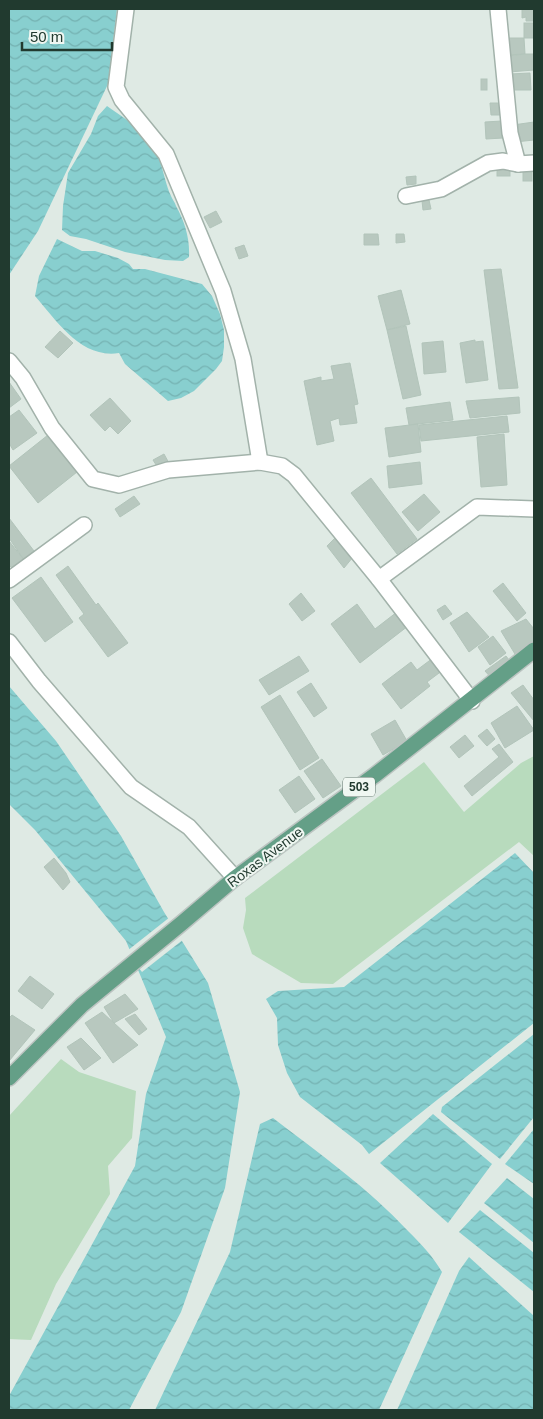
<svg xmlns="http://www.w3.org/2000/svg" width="543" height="1419" viewBox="0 0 543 1419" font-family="Arial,sans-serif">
	<defs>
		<pattern id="water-waves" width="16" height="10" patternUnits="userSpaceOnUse" patternTransform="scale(1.25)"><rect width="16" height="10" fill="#88cfcf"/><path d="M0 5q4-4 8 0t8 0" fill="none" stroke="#75b2b2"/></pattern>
	</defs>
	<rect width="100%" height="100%" fill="#dfeae4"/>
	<g fill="#b8dbbd">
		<path d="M 534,756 L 534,856 L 519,842 L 333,984 L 301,983 L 252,954 L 243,928 L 246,910 L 245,898 L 424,762 L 464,812 L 521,763 Z"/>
		<path d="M 61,1059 L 79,1072 L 136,1091 L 132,1138 L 108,1166 L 110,1194 L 56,1284 L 31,1340 L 9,1339 L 9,1116 Z"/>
	</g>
	<g fill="url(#water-waves)">
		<path d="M 9,9 L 117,9 L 108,84 L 38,231 L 9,275 Z"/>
		<path d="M 107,106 C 119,115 133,123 144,133 C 161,148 162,176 171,196 C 172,199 175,202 176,206 C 185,222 190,239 189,257 L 183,261 L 165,260 L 125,252 L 86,239 L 70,236 L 62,230 L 63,206 L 68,173 L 91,134 L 98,116 Z"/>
		<path d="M 57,239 L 82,251 L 95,251 L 118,258 L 129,264 L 133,269 L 145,269 L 202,284 L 212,296 L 220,314 L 224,330 L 224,347 L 222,361 L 216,369 L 194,391 L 181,398 L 168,401 L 125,364 L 119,353 C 81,359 57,321 35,296 L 39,276 Z"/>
		<path d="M 9,686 L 56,741 L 121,836 L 164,912 L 208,983 L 240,1092 L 225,1188 L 181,1312 L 129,1410 L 9,1410 L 9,1396 L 135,1166 L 146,1094 L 166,1037 L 126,941 L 35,830 L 9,804 Z"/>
		<path d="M 515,853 L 534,873 L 534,1023 L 369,1154 L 362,1145 L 300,1097 L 287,1073 L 278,1045 L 277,1018 L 266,999 L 278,991 L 344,987 Z"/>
		<path d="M 534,1034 L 534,1117 L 500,1159 L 441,1112 L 442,1107 Z"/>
		<path d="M 433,1114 L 492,1164 L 448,1223 L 380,1163 Z"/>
		<path d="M 273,1118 C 320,1154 368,1188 408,1231 C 422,1245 432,1255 442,1272 L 379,1410 L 155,1410 L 230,1252 L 260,1124 Z"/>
		<path d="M 534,1129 L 534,1184 L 505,1164 Z"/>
		<path d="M 507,1178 L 534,1199 L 534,1243 L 484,1203 Z"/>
		<path d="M 480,1210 L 534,1253 L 534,1292 L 459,1232 Z"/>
		<path d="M 469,1257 L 534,1316 L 534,1410 L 397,1410 L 459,1271 Z"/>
	</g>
	<path fill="#dfeae4" d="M 170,917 L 184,939 L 142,972 L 129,956 L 127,951 Z"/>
	<g fill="#b8c8bf" stroke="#b2c4ba">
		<path d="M 522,9 L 534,9 L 534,21 L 526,21 L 526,17 L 522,18 Z"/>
		<rect x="524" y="23" width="10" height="15"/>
		<path d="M 506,38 L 524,38 L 525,54 L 506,55 Z"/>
		<path d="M 525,54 L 534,54 L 534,70 L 509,72 L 508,56 Z"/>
		<path d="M 530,73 L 531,90 L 510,90 L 510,74 Z"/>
		<rect x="481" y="79" width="6" height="11"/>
		<path d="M 490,103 L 502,103 L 503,115 L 491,115 Z"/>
		<path d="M 502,121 L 503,138 L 486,139 L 485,122 Z"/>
		<path d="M 534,122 L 534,140 L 515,142 L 513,125 Z"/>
		<rect x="497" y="165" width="13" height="11"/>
		<rect x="523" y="169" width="9" height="12"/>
		<path d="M 416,176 L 416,184 L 407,185 L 406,177 Z"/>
		<path d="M 429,200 L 431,209 L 423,210 L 422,201 Z"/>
		<path d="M 216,211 L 222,222 L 210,228 L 204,217 Z"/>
		<path d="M 364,234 L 378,234 L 379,245 L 364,245 Z"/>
		<path d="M 396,234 L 404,234 L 405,242 L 396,243 Z"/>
		<path d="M 244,245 L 248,256 L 239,259 L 235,248 Z"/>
		<path d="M 501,269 L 518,388 L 499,389 L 484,270 Z"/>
		<path d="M 401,290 L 410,324 L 387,330 L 378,296 Z"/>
		<path d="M 406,326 L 421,395 L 403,399 L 387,330 Z"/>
		<path d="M 60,331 L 73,343 L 58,358 L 45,347 Z"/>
		<path d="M 475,340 L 475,342 L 483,341 L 488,380 L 466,383 L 460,343 Z"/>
		<path d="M 443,341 L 446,372 L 424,374 L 422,343 Z"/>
		<path d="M 350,363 L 358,404 L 354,405 L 357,423 L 340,425 L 339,418 L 330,421 L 334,441 L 317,445 L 304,381 L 321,377 L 321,381 L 334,379 L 331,366 Z"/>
		<path d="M 9,382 L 21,399 L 9,408 Z"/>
		<path d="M 519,397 L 520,413 L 470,418 L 466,401 Z"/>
		<path d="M 110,398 L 131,421 L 118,434 L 110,426 L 105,431 L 90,415 Z"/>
		<path d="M 450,402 L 453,420 L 409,425 L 406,408 Z"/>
		<path d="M 19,410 L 37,433 L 13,450 L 9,443 L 9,417 Z"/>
		<path d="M 507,416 L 509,432 L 421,441 L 419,425 Z"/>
		<path d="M 418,424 L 421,452 L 389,457 L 385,428 Z"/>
		<path d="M 504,434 L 507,485 L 481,487 L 477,437 Z"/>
		<path d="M 48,435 L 77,472 L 38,503 L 9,466 Z"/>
		<path d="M 164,454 L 170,465 L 160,471 L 153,460 Z"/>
		<path d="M 420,462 L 422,484 L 389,488 L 387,466 Z"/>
		<path d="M 371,478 L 417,539 L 397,554 L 351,493 Z"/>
		<path d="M 424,494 L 440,512 L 418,531 L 402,512 Z"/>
		<path d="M 134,496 L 140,504 L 120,517 L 115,509 Z"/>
		<path d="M 9,518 L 34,551 L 24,560 L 9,538 Z"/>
		<path d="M 338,535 L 353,557 L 344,568 L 327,546 Z"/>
		<path d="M 9,541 L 24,560 L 12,568 L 9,565 Z"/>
		<path d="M 68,566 L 96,605 L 98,603 L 128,643 L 108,657 L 79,618 L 84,614 L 56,575 Z"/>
		<path d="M 41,577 L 73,622 L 45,642 L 12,598 Z"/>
		<path d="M 503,583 L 526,613 L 517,621 L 493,591 Z"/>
		<path d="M 301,593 L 315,611 L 302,621 L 289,604 Z"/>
		<path d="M 357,604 L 375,629 L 397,612 L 408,626 L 360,663 L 331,624 Z"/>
		<path d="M 445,605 L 452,614 L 443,620 L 437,610 Z"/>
		<path d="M 467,612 L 489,637 L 469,652 L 450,623 Z"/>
		<path d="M 526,619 L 534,629 L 534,649 L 518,659 L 501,631 Z"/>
		<path d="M 493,636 L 506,653 L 490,665 L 478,647 Z"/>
		<path d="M 299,656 L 309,671 L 269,695 L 259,680 Z"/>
		<path d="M 506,656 L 512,664 L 494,681 L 485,671 Z"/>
		<path d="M 433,658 L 443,670 L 427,682 L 430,686 L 401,709 L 382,684 L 411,662 L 417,670 Z"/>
		<path d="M 311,683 L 327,708 L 314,717 L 297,692 Z"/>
		<path d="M 523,685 L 534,700 L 534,721 L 511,693 Z"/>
		<path d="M 280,695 L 319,758 L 300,770 L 261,707 Z"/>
		<path d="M 517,706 L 534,730 L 505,748 L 491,723 Z"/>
		<path d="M 395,720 L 407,741 L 383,755 L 371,734 Z"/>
		<path d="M 487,729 L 495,739 L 487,746 L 478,736 Z"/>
		<path d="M 465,735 L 474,746 L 459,758 L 450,747 Z"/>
		<path d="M 499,744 L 513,762 L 472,796 L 464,786 L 499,757 L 492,749 Z"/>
		<path d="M 322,759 L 341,786 L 323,798 L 304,771 Z"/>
		<path d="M 299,776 L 315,799 L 295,813 L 279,790 Z"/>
		<path d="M 54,858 L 66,873 L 70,882 L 63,890 L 44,867 Z"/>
		<path d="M 30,976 L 54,994 L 42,1009 L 18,991 Z"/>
		<path d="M 125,994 L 138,1009 L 114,1023 L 104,1007 Z"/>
		<path d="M 102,1012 L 138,1045 L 113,1063 L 85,1023 Z"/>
		<path d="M 135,1014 L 147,1029 L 139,1035 L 125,1019 Z"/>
		<path d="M 12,1015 L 35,1030 L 9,1061 L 9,1018 Z"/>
		<path d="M 81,1038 L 101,1058 L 84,1070 L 67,1047 Z"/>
	</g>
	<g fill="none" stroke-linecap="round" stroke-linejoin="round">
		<g stroke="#a2b2aa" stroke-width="18">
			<g id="street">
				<path d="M 126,9 L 116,87 L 122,100 L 166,154 L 223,291 L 243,359 L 260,462"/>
				<path d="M 498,9 L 510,133 L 518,164"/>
				<path d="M 406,196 L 441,189 L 488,163 L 503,161 L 518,164 L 534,163"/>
				<path d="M 9,361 L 23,378 L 52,428 L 93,479 L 119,485 L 168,470 L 260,462 L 282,466 L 294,475 L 379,579 L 472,701"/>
				<path d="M 379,579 L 477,507 L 534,509"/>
				<path d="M 9,580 L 84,525"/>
				<path d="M 9,642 L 39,681 L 131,787 L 189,827 L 235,878"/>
			</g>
		</g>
		<g stroke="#bcc4c1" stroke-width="18">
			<path id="primary" d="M 9,1078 L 82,1005 L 182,923 L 235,878 L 375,775 L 534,650"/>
		</g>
		<use href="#street" stroke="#fff" stroke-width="15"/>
		<use href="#primary" stroke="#649f87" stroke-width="15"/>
	</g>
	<g text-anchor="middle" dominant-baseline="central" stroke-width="4" stroke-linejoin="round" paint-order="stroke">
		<rect fill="#f0f7f2" stroke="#5f736a" stroke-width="1" x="343" y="777.5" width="32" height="19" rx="4"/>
		<g font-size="12" font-weight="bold" fill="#213a2f">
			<text x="359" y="787">503</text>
		</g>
		<g font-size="14" fill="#213a2f" stroke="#f0f7f2">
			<text transform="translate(265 857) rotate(-37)">Roxas Avenue</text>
		</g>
	</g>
	<rect width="543" height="1419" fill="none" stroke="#213a2f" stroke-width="20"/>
	<path d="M22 42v8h90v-8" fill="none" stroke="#213a2f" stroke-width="2.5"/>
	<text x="30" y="42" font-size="15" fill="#213a2f" stroke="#f0f7f2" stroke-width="4" paint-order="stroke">50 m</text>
</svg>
